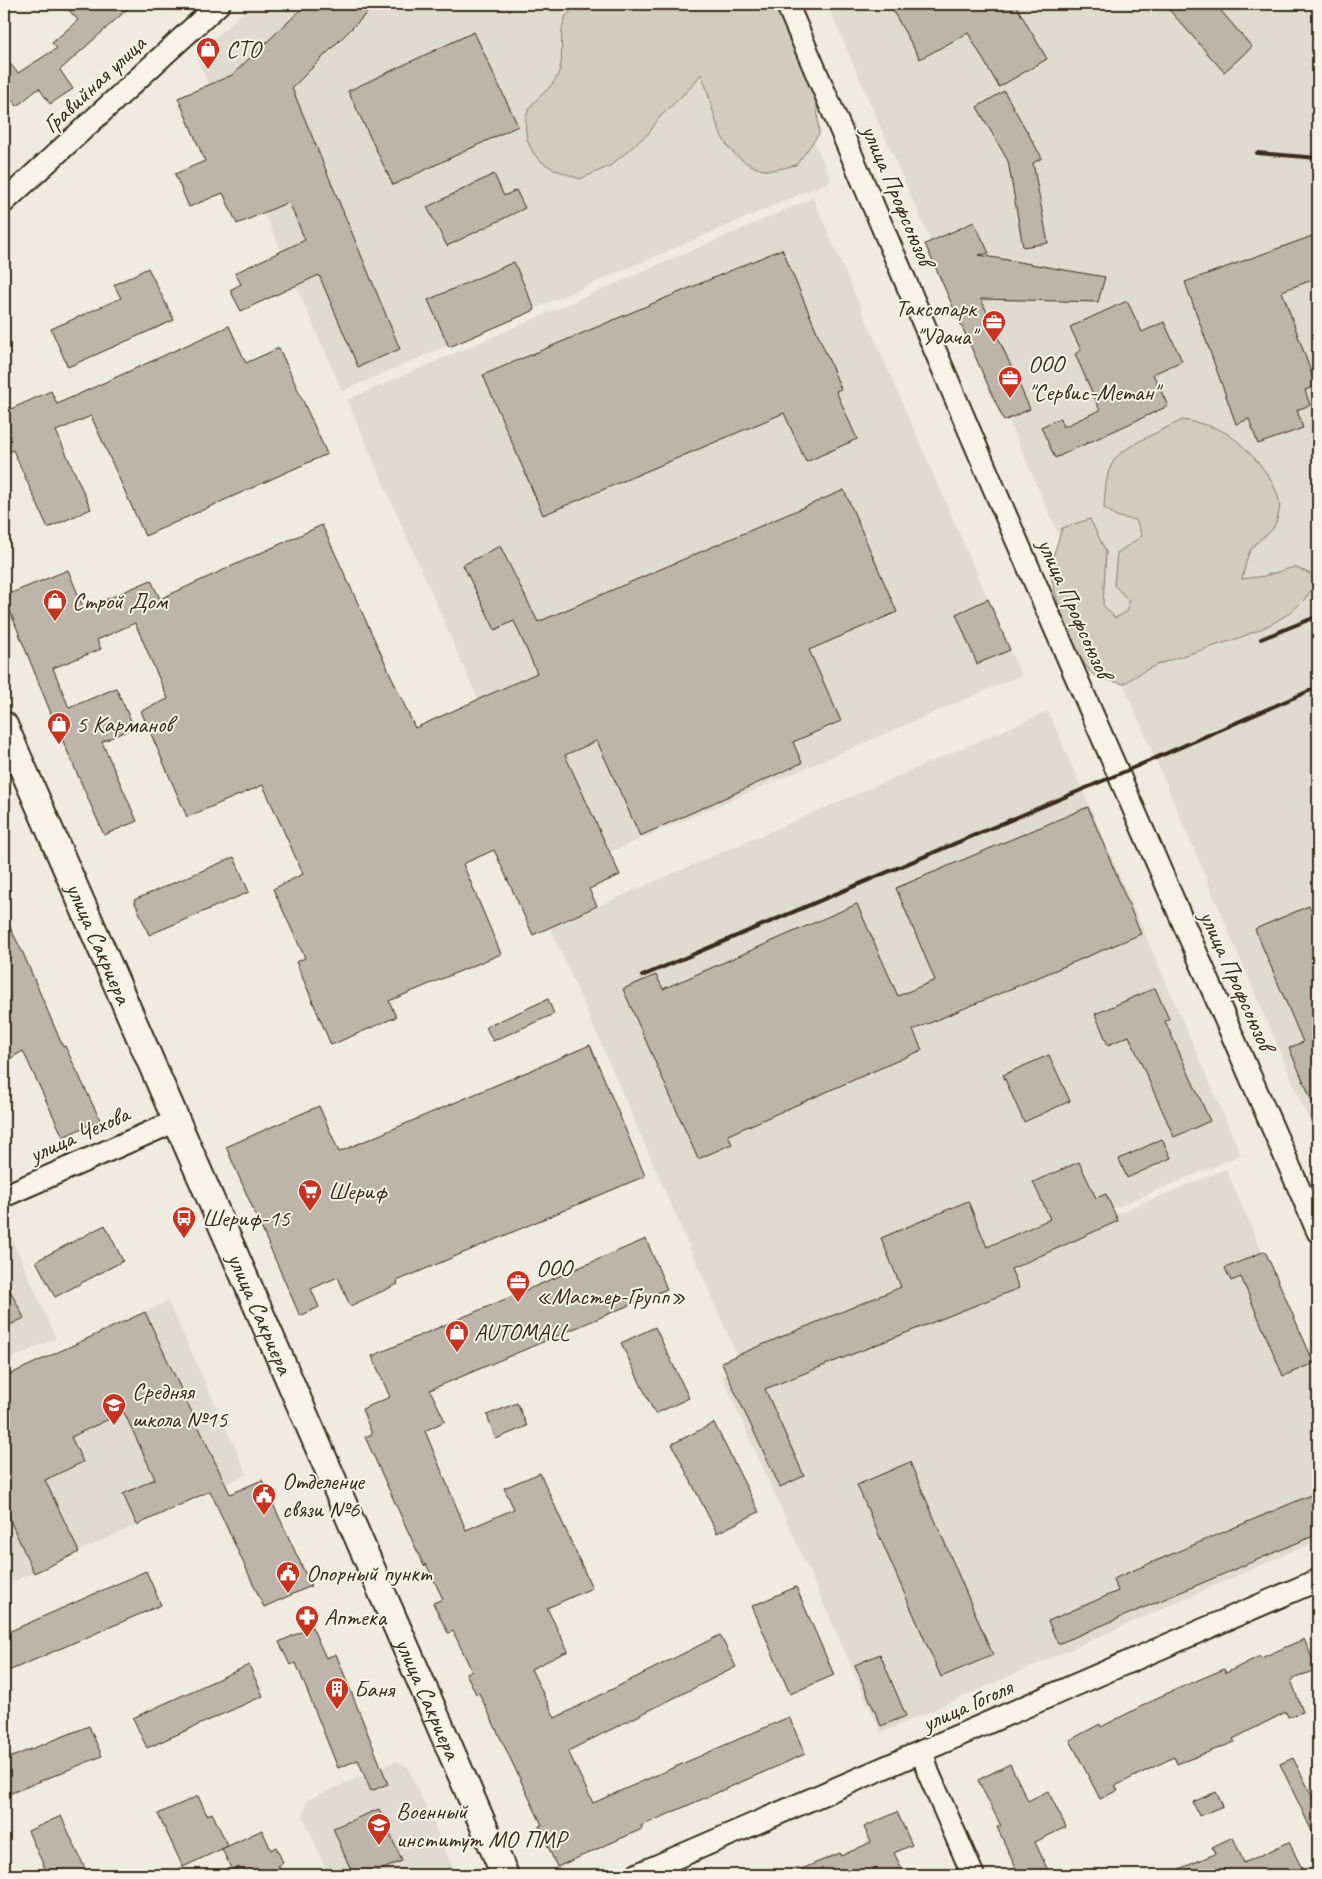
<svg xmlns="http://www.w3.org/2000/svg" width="1322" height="1879" viewBox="0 0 1322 1879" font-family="Caveat,sans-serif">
	<rect width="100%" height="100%" fill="#efebe0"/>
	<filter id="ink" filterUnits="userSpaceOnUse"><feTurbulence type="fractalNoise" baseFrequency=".02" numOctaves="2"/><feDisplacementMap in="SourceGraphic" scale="10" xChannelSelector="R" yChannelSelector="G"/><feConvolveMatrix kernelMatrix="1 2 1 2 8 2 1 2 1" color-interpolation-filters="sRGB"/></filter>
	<g filter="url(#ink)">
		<g fill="#e0dbd0">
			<path d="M 251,4 L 756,4 L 831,181 L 342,391 L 196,56 Z"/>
			<path d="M 827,4 L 1318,4 L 1318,1130 L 1314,1132 L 1120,676 Z"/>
			<path d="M 813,198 L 1021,675 L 555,876 L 347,400 Z"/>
			<path d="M 1048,711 L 1241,1155 L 741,1365 L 550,927 Z"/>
			<path d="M 1226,1169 L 1318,1380 L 1318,1540 L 881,1733 L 722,1376 Z"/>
			<path d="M 4,1221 L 56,1338 L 4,1362 Z"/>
			<path d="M 168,1301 L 247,1474 L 12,1582 L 4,1565 L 4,1377 Z"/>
			<path d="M 396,1761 L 408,1767 L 456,1875 L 328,1875 L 303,1816 L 307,1800 Z"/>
		</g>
		<g fill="#d1cbc0" stroke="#867a6f">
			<path d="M 581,4 L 775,4 L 817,104 L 819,134 L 796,165 C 786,167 775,171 765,170 C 760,170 755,167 751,165 C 713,148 716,107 701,74 L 691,87 L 659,118 L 649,133 L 610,166 L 580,179 C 553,169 531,164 526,133 C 525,124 525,115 530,107 C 541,93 555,87 560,69 C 564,53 558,30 566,16 C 569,11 577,7 581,4 Z"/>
			<path d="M 1182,420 C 1196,422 1214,426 1226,433 C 1246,445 1285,487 1279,512 C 1273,538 1266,531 1253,547 C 1246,554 1245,570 1242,579 L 1264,576 L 1294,567 L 1318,577 C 1297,635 1200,645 1150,668 C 1141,672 1132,679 1123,684 C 1115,681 1102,680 1094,675 C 1078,665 1052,592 1051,573 C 1050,559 1059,541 1062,528 L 1090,519 L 1106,552 L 1103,605 L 1115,618 L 1128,611 L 1128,600 L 1114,585 L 1117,553 L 1142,536 L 1136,520 L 1118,517 L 1104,508 C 1105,493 1105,472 1115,459 C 1126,445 1165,429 1182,420 Z"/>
		</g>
		<g fill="#bdb5aa" stroke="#3b2a1e">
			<path d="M 63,4 L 133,4 L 60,70 L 73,89 L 50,104 L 39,88 L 17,106 L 4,91 L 4,57 L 18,73 L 57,48 L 52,43 L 78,20 Z"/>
			<path d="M 307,4 L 376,4 L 292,88 L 400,349 L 358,367 L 319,275 L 241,311 L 230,290 L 241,284 L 235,273 L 305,240 L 289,202 L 237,224 L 223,193 L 189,207 L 175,174 L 205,161 L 178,98 L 232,75 Z"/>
			<path d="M 889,4 L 1015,4 L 1047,59 L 999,87 L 968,33 L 920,59 Z"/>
			<path d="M 1164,4 L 1215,4 L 1252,47 L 1224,72 Z"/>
			<path d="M 474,32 L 518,126 L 393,185 L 348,91 Z"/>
			<path d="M 1004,91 L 1042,158 L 1033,163 L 1048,243 L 1023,247 L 1008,161 L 977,107 Z"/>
			<path d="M 494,174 L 504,196 L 516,190 L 525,208 L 447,246 L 427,207 Z"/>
			<path d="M 974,222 L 989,253 L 979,255 L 1105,277 L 1098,302 L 981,299 L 1030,409 L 1004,421 L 925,244 Z"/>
			<path d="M 1318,234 L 1318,278 L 1282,291 L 1316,386 L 1305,390 L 1310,405 L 1297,410 L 1303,428 L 1258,444 L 1249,419 L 1236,424 L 1185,282 Z"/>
			<path d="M 782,249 L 841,389 L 836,391 L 857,439 L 806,462 L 784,413 L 543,515 L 483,375 Z"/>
			<path d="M 514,262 L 535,310 L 449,347 L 428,300 Z"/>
			<path d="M 148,268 L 174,320 L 68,367 L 51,329 L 121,298 L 114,285 Z"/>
			<path d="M 1127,301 L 1142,332 L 1164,322 L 1182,361 L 1153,374 L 1168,406 L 1055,458 L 1041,427 L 1060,418 L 1063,427 L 1100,410 L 1075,354 L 1081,350 L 1070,327 Z"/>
			<path d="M 229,326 L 246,363 L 279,348 L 327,454 L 145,536 L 91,416 L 56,431 L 91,509 L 48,528 L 13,450 L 4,454 L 4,412 L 51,391 L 57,404 Z"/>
			<path d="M 844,490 L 897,612 L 809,650 L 841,721 L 793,742 L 802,763 L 640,836 L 597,741 L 565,755 L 620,875 L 589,889 L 597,906 L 533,935 L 494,850 L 463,864 L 501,954 L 389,1001 L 396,1017 L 331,1045 L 296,962 L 305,958 L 273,889 L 303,874 L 263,785 L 187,817 L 141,711 L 168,699 L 135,623 L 97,640 L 101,649 L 53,668 L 69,708 L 116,688 L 134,727 L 102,742 L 137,821 L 104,835 L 52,716 L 4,596 L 68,570 L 84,609 L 151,580 L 160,599 L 322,525 L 415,728 L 537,673 L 514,621 L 495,630 L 463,565 L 500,546 L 538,622 Z"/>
			<path d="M 988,599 L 1010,650 L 977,664 L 956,614 Z"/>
			<path d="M 1088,807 L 1141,934 L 913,1030 L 922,1050 L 728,1135 L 732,1144 L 698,1159 L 623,989 L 656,975 L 663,989 L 857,904 L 898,996 L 935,980 L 896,888 Z"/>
			<path d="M 234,857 L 249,892 L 149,935 L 134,900 Z"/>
			<path d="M 1309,906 L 1318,927 L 1318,1115 L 1289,1048 L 1303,1042 L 1255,929 Z"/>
			<path d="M 4,916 L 23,953 L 63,1047 L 65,1046 L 100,1120 L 63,1137 L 23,1051 L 4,1062 Z"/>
			<path d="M 1155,988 L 1169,1019 L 1165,1021 L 1210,1121 L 1174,1137 L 1129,1036 L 1108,1045 L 1095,1014 Z"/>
			<path d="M 548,999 L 554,1014 L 493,1041 L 486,1027 Z"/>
			<path d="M 590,1045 L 645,1176 L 397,1281 L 398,1284 L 350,1306 L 338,1277 L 311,1289 L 319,1307 L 300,1316 L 226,1147 L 319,1106 L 339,1152 Z"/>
			<path d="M 1049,1055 L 1070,1101 L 1024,1122 L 1003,1075 Z"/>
			<path d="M 1162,1139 L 1171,1158 L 1127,1178 L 1119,1159 Z"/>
			<path d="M 1079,1162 L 1096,1198 L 1106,1194 L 1118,1221 L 1011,1269 L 1019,1288 L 765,1389 L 804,1476 L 780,1487 L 721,1362 L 901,1287 L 881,1238 L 968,1201 L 987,1247 L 1050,1219 L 1033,1182 Z"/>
			<path d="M 105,1225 L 123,1261 L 55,1297 L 36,1261 Z"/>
			<path d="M 646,1239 L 667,1289 L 430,1390 L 445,1421 L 425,1431 L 466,1530 L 514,1509 L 504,1488 L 540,1473 L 592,1588 L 547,1608 L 568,1651 L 531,1669 L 555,1718 L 720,1635 L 736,1667 L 568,1751 L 593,1803 L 789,1717 L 805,1754 L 641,1826 L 642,1829 L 557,1867 L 539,1826 L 542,1825 L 479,1693 L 476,1694 L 466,1673 L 472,1671 L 453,1631 L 448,1633 L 433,1603 L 443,1599 L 426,1564 L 424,1566 L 365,1437 L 372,1434 L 362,1409 L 390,1397 L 372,1356 Z"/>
			<path d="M 1265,1251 L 1314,1363 L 1283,1376 L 1241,1277 L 1231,1281 L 1225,1268 Z"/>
			<path d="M 4,1278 L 24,1318 L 4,1328 Z"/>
			<path d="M 145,1312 L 230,1494 L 262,1480 L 311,1586 L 264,1607 L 210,1491 L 137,1525 L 123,1494 L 155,1479 L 124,1412 L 71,1437 L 83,1462 L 45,1480 L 79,1552 L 34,1573 L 4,1507 L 4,1377 Z"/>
			<path d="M 655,1327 L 689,1398 L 655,1414 L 621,1343 Z"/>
			<path d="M 517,1403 L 527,1426 L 496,1439 L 487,1415 Z"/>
			<path d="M 714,1423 L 759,1512 L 717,1533 L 672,1444 Z"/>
			<path d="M 910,1462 L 993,1655 L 941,1677 L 857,1485 Z"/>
			<path d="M 1318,1492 L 1318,1534 L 1058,1644 L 1048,1621 L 1118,1591 L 1113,1579 Z"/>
			<path d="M 146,1571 L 161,1605 L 4,1673 L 4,1634 Z"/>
			<path d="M 796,1587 L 834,1675 L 790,1694 L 752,1606 Z"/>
			<path d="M 312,1627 L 326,1658 L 336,1654 L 388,1784 L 371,1791 L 358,1760 L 338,1768 L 296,1663 L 290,1665 L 279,1642 Z"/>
			<path d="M 1304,1639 L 1317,1669 L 1291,1680 L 1303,1712 L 1288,1717 L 1286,1712 L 1233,1739 L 1235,1742 L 1177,1764 L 1174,1757 L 1115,1786 L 1118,1790 L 1100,1799 L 1070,1740 L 1100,1724 L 1101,1727 L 1154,1700 L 1154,1699 L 1224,1669 L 1226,1673 L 1260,1656 L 1261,1658 Z"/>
			<path d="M 880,1654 L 906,1716 L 881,1726 L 855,1665 Z"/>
			<path d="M 249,1665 L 263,1696 L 147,1748 L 133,1718 Z"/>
			<path d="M 89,1726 L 102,1756 L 4,1796 L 4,1760 Z"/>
			<path d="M 1293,1758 L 1318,1808 L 1318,1844 L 1280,1764 Z"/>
			<path d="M 1010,1764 L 1028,1801 L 1048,1791 L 1066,1827 L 1035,1842 L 1050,1875 L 1019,1875 L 997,1827 L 1001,1826 L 978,1780 Z"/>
			<path d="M 1216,1792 L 1223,1806 L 1199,1816 L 1193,1802 Z"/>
			<path d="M 198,1796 L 207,1815 L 212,1813 L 228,1846 L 183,1867 L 158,1814 Z"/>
			<path d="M 379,1809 L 402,1861 L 369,1875 L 353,1875 L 333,1828 Z"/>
			<path d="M 897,1812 L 912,1845 L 894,1853 L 905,1875 L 787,1875 L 840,1853 L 841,1856 L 871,1842 L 864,1827 Z"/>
			<path d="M 61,1816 L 88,1875 L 48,1875 L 28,1831 Z"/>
			<path d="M 262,1830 L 271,1850 L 276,1847 L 283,1863 L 278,1866 L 283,1875 L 242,1875 L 239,1867 L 232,1870 L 222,1849 Z"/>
			<path d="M 1233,1837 L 1244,1863 L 1289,1842 L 1305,1875 L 1165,1875 L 1215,1854 L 1212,1847 Z"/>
		</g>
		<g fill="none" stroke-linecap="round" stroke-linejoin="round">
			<g stroke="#3b2a1e" stroke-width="25">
				<g id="minor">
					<path d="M 787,4 L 996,493 L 1318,1232"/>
					<path d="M 4,202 L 219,4"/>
					<path d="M 4,1196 L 176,1121"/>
					<path d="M 923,1753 L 928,1772 L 973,1875"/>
					<path d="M 636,1875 L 1318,1580"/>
				</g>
			</g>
			<g stroke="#3b2a1e" stroke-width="30">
				<g id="tertiary">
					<path id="s1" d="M 4,725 L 505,1875"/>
				</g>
			</g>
			<use href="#minor" stroke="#f7f3e8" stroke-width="21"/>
			<use href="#tertiary" stroke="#f7f3e8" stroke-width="26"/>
			<g stroke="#3b2a1e" stroke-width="4">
				<path d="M 1257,153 L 1318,158"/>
				<path d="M 1261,639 L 1318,616"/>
				<path d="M 642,976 L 1119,774 L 1318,687"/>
			</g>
		</g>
	</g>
	<defs>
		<g id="shop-pin" transform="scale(1.25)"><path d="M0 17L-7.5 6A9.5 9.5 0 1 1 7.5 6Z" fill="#c8321e" stroke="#f7f3e8"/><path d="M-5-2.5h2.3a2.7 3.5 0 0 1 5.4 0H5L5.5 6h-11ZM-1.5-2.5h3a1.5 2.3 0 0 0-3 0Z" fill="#fff"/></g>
		<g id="office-pin" transform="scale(1.25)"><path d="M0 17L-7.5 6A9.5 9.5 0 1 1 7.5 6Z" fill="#c8321e" stroke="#f7f3e8"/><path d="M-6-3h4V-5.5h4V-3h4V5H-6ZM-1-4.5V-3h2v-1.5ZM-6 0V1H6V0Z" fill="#fff"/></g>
		<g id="supermarket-pin" transform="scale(1.25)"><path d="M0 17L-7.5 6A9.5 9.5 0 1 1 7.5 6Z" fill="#c8321e" stroke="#f7f3e8"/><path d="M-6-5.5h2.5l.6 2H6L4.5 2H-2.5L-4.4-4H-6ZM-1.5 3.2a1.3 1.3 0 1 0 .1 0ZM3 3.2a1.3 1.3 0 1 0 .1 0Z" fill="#fff"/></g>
		<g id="bus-pin" transform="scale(1.25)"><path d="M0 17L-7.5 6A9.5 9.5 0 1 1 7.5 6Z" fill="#c8321e" stroke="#f7f3e8"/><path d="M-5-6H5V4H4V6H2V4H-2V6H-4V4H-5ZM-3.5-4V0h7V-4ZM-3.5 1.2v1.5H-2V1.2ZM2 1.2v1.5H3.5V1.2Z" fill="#fff"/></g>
		<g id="school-pin" transform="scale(1.25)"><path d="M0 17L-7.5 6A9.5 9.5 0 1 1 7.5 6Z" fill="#c8321e" stroke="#f7f3e8"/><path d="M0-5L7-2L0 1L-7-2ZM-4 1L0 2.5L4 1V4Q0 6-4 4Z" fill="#fff"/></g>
		<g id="civic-pin" transform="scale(1.25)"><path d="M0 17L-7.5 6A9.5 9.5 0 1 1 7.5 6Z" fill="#c8321e" stroke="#f7f3e8"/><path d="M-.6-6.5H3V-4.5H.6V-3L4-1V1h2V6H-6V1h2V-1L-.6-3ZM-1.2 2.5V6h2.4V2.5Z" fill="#fff"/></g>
		<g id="pharmacy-pin" transform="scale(1.25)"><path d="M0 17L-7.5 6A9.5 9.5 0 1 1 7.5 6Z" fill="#c8321e" stroke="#f7f3e8"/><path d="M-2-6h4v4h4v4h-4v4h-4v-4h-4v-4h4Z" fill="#fff"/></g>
		<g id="building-pin" transform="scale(1.25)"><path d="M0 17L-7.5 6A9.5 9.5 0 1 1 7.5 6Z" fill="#c8321e" stroke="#f7f3e8"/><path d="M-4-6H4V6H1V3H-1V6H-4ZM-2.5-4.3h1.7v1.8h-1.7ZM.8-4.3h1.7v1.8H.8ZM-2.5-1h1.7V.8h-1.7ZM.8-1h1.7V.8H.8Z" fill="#fff"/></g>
		<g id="university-pin" transform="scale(1.25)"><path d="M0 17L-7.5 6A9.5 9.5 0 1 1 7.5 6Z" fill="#c8321e" stroke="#f7f3e8"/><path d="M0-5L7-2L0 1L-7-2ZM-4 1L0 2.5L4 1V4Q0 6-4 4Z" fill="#fff"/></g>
	</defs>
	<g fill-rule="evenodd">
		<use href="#shop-pin" x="208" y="49"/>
		<use href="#office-pin" x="994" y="322"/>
		<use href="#office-pin" x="1010" y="378"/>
		<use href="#shop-pin" x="55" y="601"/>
		<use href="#shop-pin" x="59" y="724"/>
		<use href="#supermarket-pin" x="310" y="1191"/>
		<use href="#bus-pin" x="184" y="1218"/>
		<use href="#office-pin" x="518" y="1282"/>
		<use href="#shop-pin" x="457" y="1332"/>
		<use href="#school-pin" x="114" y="1405"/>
		<use href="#civic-pin" x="264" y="1495"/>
		<use href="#civic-pin" x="288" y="1573"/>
		<use href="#pharmacy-pin" x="307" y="1617"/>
		<use href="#building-pin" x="337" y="1689"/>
		<use href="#university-pin" x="379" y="1825"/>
	</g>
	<g text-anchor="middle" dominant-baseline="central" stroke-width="4" stroke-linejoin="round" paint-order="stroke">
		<g font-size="24" fill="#3b2a1e" stroke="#f7f3e8" text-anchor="start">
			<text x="226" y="49">СТО</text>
			<text x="976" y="308" text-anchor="end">Таксопарк<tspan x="976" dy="28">"Удача"</tspan></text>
			<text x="1028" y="364">ООО<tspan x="1028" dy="28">"Сервис-Метан"</tspan></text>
			<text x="72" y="601">Строй Дом</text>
			<text x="76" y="724">5 Карманов</text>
			<text x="328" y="1191">Шериф</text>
			<text x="202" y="1218">Шериф-15</text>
			<text x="536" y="1268">ООО<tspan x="536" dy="28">«Мастер-Групп»</tspan></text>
			<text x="474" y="1332">AUTOMALL</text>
			<text x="132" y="1391">Средняя<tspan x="132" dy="28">школа №15</tspan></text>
			<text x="282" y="1481">Отделение<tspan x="282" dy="28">связи №6</tspan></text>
			<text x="306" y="1573">Опорный пункт</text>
			<text x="324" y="1617">Аптека</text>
			<text x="354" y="1689">Баня</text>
			<text x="396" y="1811">Военный<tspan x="396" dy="28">институт МО ПМР</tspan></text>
		</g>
		<g font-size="24" fill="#3b2a1e" stroke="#f7f3e8">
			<text transform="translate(94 84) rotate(-43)">Гравийная улица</text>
			<text transform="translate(898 195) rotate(67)">улица Профсоюзов</text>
			<text transform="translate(1075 608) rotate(66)">улица Профсоюзов</text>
			<text stroke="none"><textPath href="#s1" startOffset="238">улица Сакриера</textPath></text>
			<text transform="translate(1237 980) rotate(66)">улица Профсоюзов</text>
			<text transform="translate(79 1134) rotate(-24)">улица Чехова</text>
			<text stroke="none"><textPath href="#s1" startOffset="642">улица Сакриера</textPath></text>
			<text stroke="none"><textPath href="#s1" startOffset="1062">улица Сакриера</textPath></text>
			<text transform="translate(967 1705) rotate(-24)">улица Гоголя</text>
		</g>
	</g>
	<rect width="1322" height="1879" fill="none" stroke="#f7f3e8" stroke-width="20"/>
	<rect x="10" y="10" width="1302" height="1859" fill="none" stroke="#3b2a1e" stroke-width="2" filter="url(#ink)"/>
</svg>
